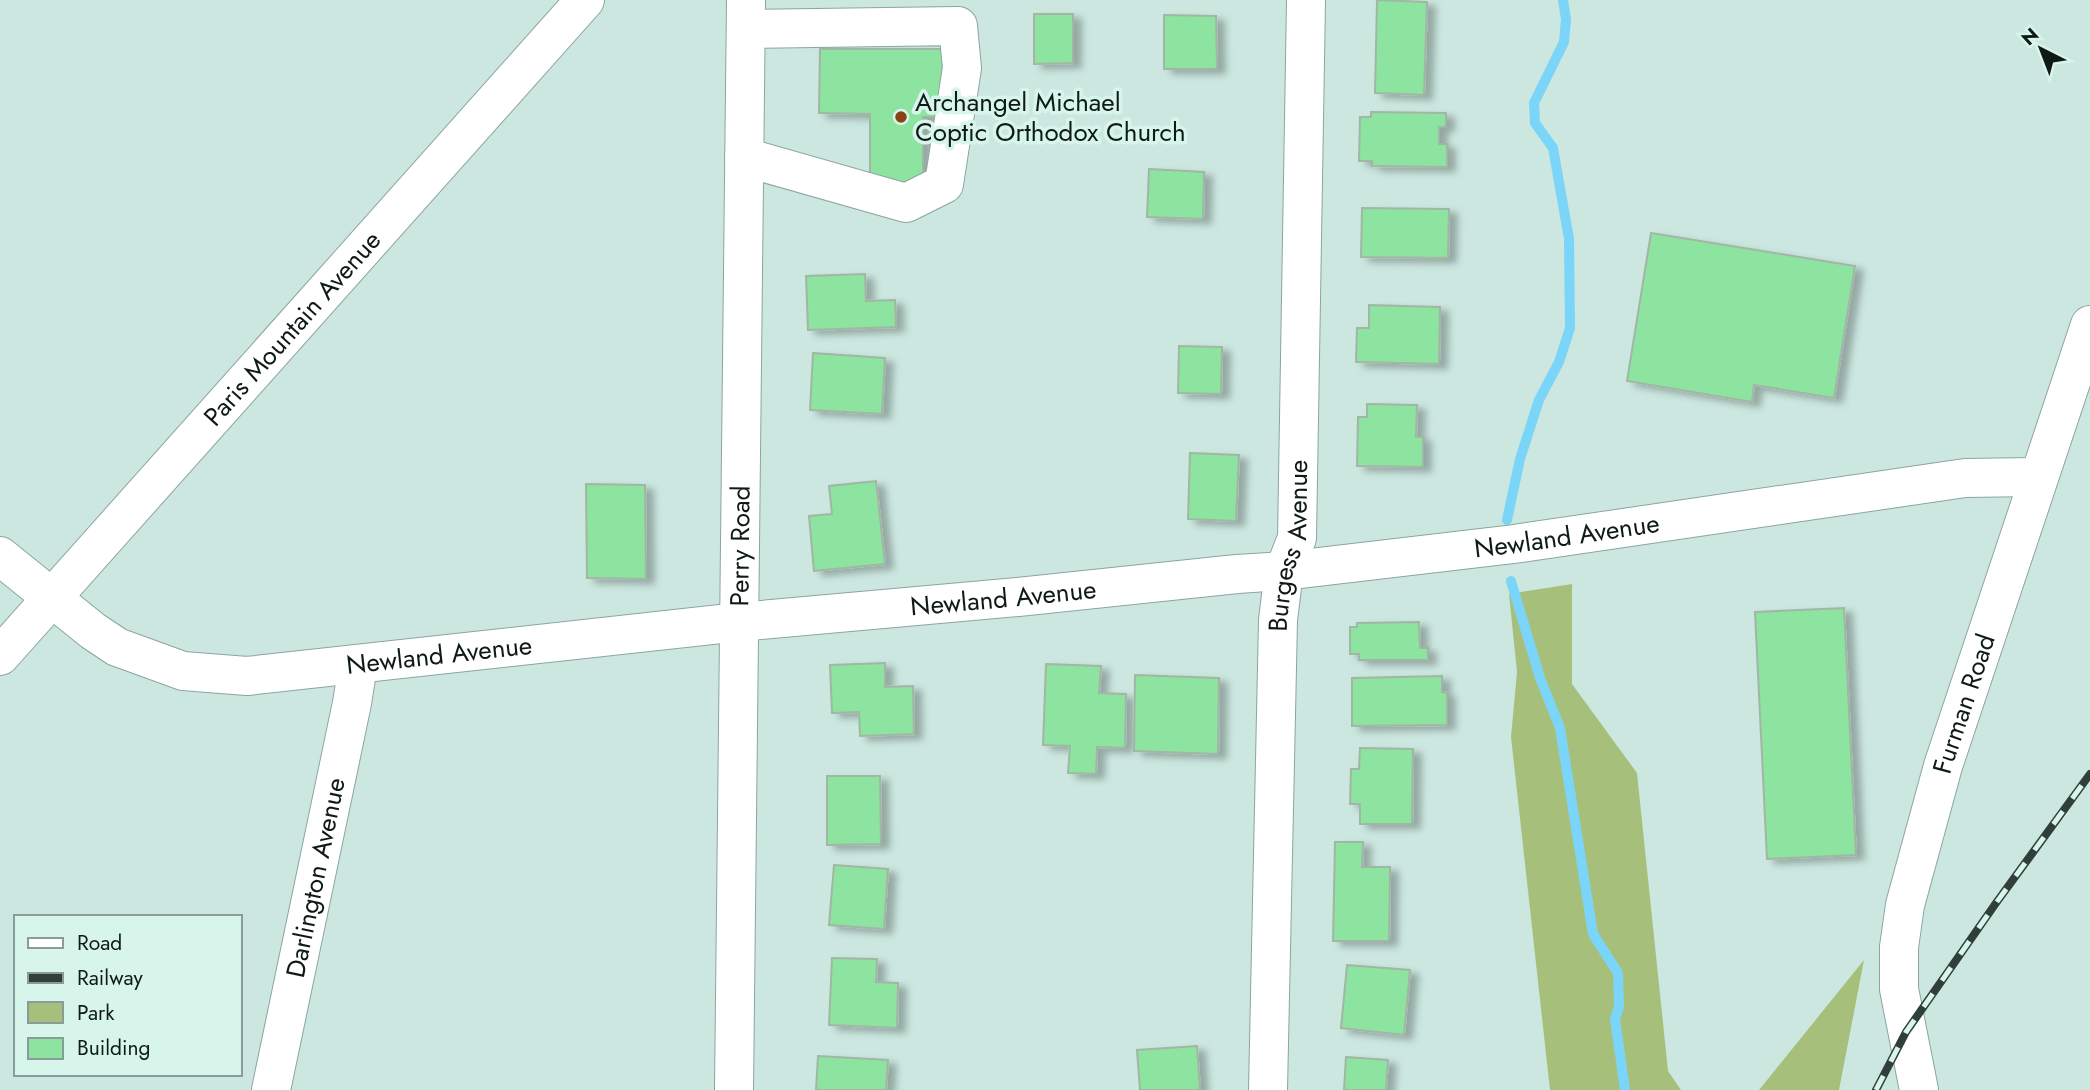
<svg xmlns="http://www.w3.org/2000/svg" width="2090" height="1090" viewBox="0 0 2090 1090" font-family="Jost,sans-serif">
	<defs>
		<filter id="shadow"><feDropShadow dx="8" dy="4.5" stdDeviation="3.5" flood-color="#0004"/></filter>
	</defs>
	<rect width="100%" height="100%" fill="#cbe7df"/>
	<g fill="#a6c07c">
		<path d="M 1572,584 L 1572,684 L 1637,773 L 1668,1071 L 1681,1090 L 1550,1090 L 1511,737 L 1517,672 L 1509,594 Z"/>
		<path d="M 1864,960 L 1839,1090 L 1759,1090 Z"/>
	</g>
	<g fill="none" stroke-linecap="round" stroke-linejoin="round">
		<g stroke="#7ad5f8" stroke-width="10">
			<path d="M 1507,520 L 1520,459 L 1539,400 L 1559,362 L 1570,328 L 1569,239 L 1553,148 L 1535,123 L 1534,103 L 1564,42 L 1566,19 L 1563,0"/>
			<path d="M 1511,581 L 1540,678 L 1560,728 L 1593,934 L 1618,973 L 1619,1007 L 1615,1019 L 1625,1090"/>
		</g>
	</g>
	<g fill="#8de3a0" stroke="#a2b6a5" stroke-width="2" filter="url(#shadow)">
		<path d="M 1377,0 L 1427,2 L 1424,95 L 1375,93 Z"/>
		<path d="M 1034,14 L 1073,14 L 1073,63 L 1034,64 Z"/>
		<path d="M 1164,15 L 1216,16 L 1217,69 L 1164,69 Z"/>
		<path d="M 820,49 L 943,49 L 942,117 L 923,117 L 923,184 L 870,184 L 870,114 L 819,113 Z"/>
		<path d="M 1371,112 L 1446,113 L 1446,127 L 1439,127 L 1439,144 L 1447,144 L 1447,167 L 1372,166 L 1372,161 L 1359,161 L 1360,117 L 1371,117 Z"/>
		<path d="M 1149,169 L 1204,172 L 1203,219 L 1147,217 Z"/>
		<path d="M 1362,208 L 1449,209 L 1448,258 L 1361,257 Z"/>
		<path d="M 1651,233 L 1855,266 L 1834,398 L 1754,385 L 1752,402 L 1627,381 Z"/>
		<path d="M 865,274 L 866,301 L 895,300 L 896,327 L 808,330 L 806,276 Z"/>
		<path d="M 1369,305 L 1440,307 L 1439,364 L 1356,362 L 1357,328 L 1369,328 Z"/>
		<path d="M 1179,346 L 1222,347 L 1221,394 L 1178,393 Z"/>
		<path d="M 813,353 L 885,358 L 882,414 L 810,410 Z"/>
		<path d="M 1367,404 L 1417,405 L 1416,437 L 1423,437 L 1423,467 L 1357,466 L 1358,417 L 1367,417 Z"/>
		<path d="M 1190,453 L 1239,455 L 1236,521 L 1188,519 Z"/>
		<path d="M 876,481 L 885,564 L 814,571 L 809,516 L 832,514 L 829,486 Z"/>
		<path d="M 586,484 L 645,485 L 646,579 L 587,578 Z"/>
		<path d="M 1844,608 L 1856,855 L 1767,859 L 1755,612 Z"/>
		<path d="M 1419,622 L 1420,648 L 1428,648 L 1428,660 L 1359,660 L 1359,654 L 1350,654 L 1350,627 L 1357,627 L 1357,623 Z"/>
		<path d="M 885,663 L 885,687 L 913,686 L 914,734 L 860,736 L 859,712 L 832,713 L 830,665 Z"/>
		<path d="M 1046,664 L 1101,666 L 1099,693 L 1126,694 L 1125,748 L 1097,747 L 1096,774 L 1068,773 L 1070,746 L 1043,745 Z"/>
		<path d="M 1135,675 L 1219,678 L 1218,754 L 1134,751 Z"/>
		<path d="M 1442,676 L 1442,692 L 1447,693 L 1447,725 L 1352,726 L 1352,678 Z"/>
		<path d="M 1360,748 L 1413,749 L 1412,824 L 1360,824 L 1360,804 L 1350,804 L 1351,769 L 1359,769 Z"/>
		<path d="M 827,776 L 880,776 L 881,844 L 827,845 Z"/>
		<path d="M 1335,842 L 1363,842 L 1362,867 L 1390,867 L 1389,941 L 1333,941 Z"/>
		<path d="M 834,865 L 888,869 L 884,929 L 829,925 Z"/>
		<path d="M 832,958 L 877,959 L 876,982 L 898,983 L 897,1028 L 829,1025 Z"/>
		<path d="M 1347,965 L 1410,970 L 1404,1035 L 1341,1028 Z"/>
		<path d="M 1197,1046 L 1200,1090 L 1140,1090 L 1137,1050 Z"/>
		<path d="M 818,1056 L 888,1060 L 886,1090 L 816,1090 Z"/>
		<path d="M 1346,1057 L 1388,1060 L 1386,1090 L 1344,1090 Z"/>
	</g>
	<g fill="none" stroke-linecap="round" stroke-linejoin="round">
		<g stroke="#8ba69e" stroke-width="40">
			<g id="minor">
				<path d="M 744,157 L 906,203 L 944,184 L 962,68 L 958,26 L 746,29"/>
				<path id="s1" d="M 0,556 L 93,631 L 117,647 L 183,671 L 247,676 L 739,622 L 1018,597 L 1237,574 L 1284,571 L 1514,544 L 1965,478 L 2038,477"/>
				<path id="s2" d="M 0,656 L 585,0"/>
				<path id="s3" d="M 271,1090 L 352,703 L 358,665"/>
				<path id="s4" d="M 734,1090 L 746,0"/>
				<path id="s5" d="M 1268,1090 L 1278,620 L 1284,571 L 1297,538 L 1306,0"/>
				<path id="s6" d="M 1919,1090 L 1899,989 L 1899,947 L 1905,905 L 1943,766 L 2090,325"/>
			</g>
		</g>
		<use href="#minor" stroke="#fff" stroke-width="38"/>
		<g stroke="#313f3b" stroke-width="8">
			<path id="rail" d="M 1876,1090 L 1906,1032 L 1996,903 L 2090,774"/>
		</g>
		<use href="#rail" stroke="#d8f5ec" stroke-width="5" stroke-dasharray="16" stroke-linecap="butt"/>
	</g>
	<circle fill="#884417" stroke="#d8f5ec" stroke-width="2.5" cx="901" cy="117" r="7"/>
	<g text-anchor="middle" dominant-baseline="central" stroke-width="7" stroke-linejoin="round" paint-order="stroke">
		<g font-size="26" fill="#0f1a17" stroke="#d8f5ec" text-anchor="start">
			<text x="915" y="102">Archangel Michael<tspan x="915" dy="30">Coptic Orthodox Church</tspan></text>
		</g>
		<g font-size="26" fill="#0f1a17" stroke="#d8f5ec">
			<text stroke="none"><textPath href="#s2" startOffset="439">Paris Mountain Avenue</textPath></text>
			<text stroke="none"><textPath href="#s1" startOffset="1610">Newland Avenue</textPath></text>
			<text stroke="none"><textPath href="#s4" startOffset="544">Perry Road</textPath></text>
			<text stroke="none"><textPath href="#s5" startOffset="546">Burgess Avenue</textPath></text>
			<text stroke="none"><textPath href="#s1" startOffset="1043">Newland Avenue</textPath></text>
			<text stroke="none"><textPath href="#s1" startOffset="476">Newland Avenue</textPath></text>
			<text stroke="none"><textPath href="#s6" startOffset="397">Furman Road</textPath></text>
			<text stroke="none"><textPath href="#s3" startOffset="217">Darlington Avenue</textPath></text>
		</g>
	</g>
	<rect x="14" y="915" width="228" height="161" fill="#d8f5ec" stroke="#889d97" stroke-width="2"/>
	<rect x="28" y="938" width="35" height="10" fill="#ffffff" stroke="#889d97" stroke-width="2"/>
	<text x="77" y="950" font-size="21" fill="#0f1a17">Road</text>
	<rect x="28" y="973" width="35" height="10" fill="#313f3b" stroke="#889d97" stroke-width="2"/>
	<text x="77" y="985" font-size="21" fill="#0f1a17">Railway</text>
	<rect x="28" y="1002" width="35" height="21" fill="#a6c07c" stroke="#889d97" stroke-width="2"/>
	<text x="77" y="1020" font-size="21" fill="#0f1a17">Park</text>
	<rect x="28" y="1038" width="35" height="21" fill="#8de3a0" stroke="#889d97" stroke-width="2"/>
	<text x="77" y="1055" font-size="21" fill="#0f1a17">Building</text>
	<g transform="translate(2041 49) rotate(318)" stroke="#d8f5ec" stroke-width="5" paint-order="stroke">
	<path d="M0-5L12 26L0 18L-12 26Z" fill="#0f1a17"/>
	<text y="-10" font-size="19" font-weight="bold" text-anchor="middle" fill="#0f1a17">N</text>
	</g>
</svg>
